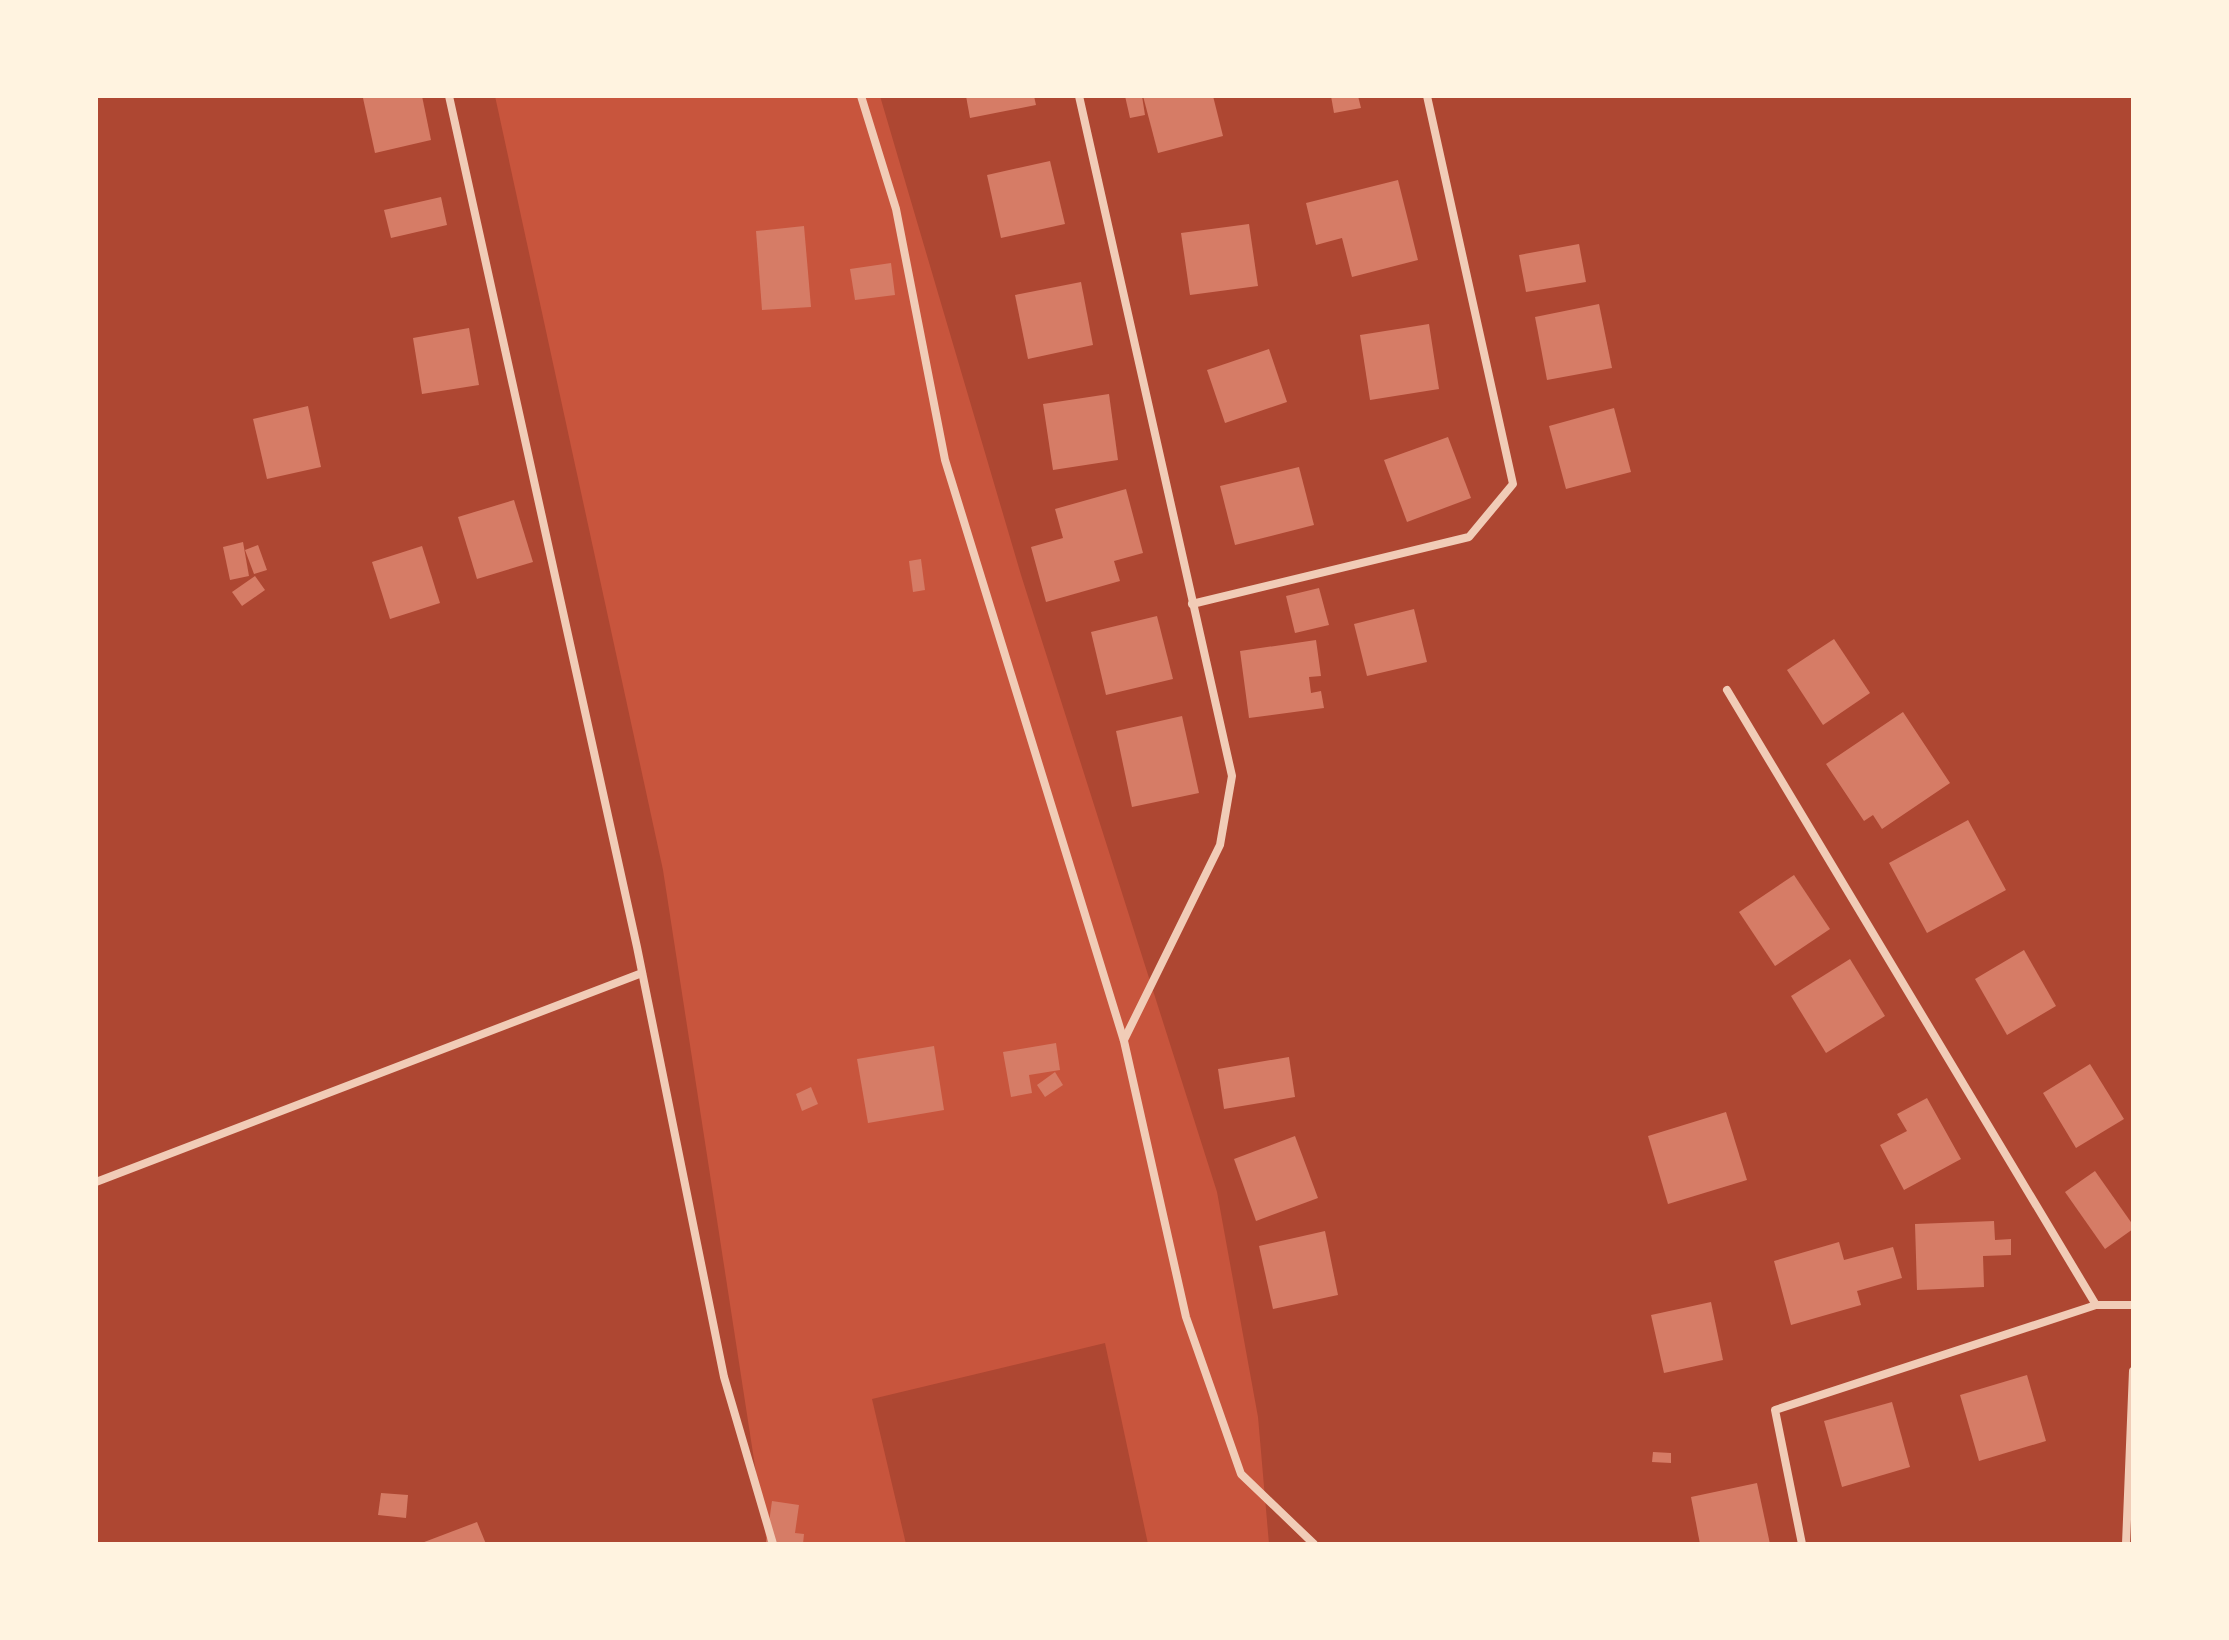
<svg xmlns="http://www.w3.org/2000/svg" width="2229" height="1640" viewBox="0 0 2229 1640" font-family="Raleway,sans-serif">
	<rect width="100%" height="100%" fill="#c8553d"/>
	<g fill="#ae4732">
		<path d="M 96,96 L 495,96 L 663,870 L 767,1544 L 96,1544 Z"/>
		<path d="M 880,96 L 2133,96 L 2133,1544 L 1269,1544 L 1258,1417 L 1217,1192 L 1021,575 Z"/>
		<path d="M 1105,1343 L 1148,1544 L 906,1544 L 872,1399 Z"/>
	</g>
	<g fill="#d67c66">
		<path d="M 374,96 L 422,96 L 431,140 L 375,153 L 363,98 Z"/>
		<path d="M 966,96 L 1034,96 L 1036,105 L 970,118 Z"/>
		<path d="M 1125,96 L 1142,96 L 1145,115 L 1130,118 Z"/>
		<path d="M 1143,96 L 1213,96 L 1223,136 L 1158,153 Z"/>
		<path d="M 1331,96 L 1358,96 L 1361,108 L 1334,113 Z"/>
		<path d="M 1050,161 L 1065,224 L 1001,238 L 987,175 Z"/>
		<path d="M 1398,180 L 1418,260 L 1352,277 L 1342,238 L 1316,245 L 1306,203 Z"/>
		<path d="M 441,197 L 447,225 L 391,238 L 384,210 Z"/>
		<path d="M 1249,224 L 1258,286 L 1190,295 L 1181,233 Z"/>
		<path d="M 804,226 L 811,307 L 762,310 L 756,231 Z"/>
		<path d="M 1579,244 L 1586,282 L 1526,292 L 1519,255 Z"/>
		<path d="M 891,263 L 895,295 L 855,300 L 850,269 Z"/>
		<path d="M 1081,282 L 1093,345 L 1028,359 L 1015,295 Z"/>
		<path d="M 1599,304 L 1612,368 L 1547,380 L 1535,317 Z"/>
		<path d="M 1429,324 L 1439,389 L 1370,400 L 1360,335 Z"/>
		<path d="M 469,328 L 479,385 L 422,394 L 413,338 Z"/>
		<path d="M 1269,349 L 1287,402 L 1225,423 L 1207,370 Z"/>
		<path d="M 1109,394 L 1118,460 L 1053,470 L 1043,404 Z"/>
		<path d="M 308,406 L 321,467 L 267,479 L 253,419 Z"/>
		<path d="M 1614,408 L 1631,472 L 1566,489 L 1549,426 Z"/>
		<path d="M 1448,437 L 1471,498 L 1407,522 L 1384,460 Z"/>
		<path d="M 1299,467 L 1314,525 L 1235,545 L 1220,486 Z"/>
		<path d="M 1126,489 L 1143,553 L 1114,561 L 1120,581 L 1046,602 L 1031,547 L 1063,538 L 1055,509 Z"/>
		<path d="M 514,500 L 533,562 L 477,579 L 458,517 Z"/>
		<path d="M 243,542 L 249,576 L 230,580 L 223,547 Z"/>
		<path d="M 258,545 L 267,570 L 254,574 L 245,550 Z"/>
		<path d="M 422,546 L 440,603 L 390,619 L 372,562 Z"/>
		<path d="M 921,559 L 925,590 L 913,592 L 909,561 Z"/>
		<path d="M 255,576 L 265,590 L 242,606 L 232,592 Z"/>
		<path d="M 1319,588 L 1329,625 L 1295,633 L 1286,596 Z"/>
		<path d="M 1414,609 L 1427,662 L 1367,676 L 1354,624 Z"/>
		<path d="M 1157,616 L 1173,679 L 1106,695 L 1091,632 Z"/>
		<path d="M 1834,639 L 1870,693 L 1823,725 L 1787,670 Z"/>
		<path d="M 1316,640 L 1321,676 L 1309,677 L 1311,693 L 1321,691 L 1324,708 L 1249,718 L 1240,651 Z"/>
		<path d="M 1903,712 L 1950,783 L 1882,829 L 1873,815 L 1864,821 L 1826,764 Z"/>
		<path d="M 1182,716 L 1199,793 L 1132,807 L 1116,731 Z"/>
		<path d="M 1968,820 L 2006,890 L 1927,933 L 1889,863 Z"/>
		<path d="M 1794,875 L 1830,929 L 1775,966 L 1739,912 Z"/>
		<path d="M 2024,950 L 2056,1006 L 2007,1035 L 1975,979 Z"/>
		<path d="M 1850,959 L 1885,1016 L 1826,1053 L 1791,996 Z"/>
		<path d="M 1056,1043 L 1060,1070 L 1029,1075 L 1032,1093 L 1011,1097 L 1003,1052 Z"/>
		<path d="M 934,1046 L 944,1110 L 868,1123 L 857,1059 Z"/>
		<path d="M 1289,1057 L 1295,1097 L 1224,1109 L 1218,1069 Z"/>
		<path d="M 2090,1064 L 2124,1119 L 2076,1148 L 2043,1093 Z"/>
		<path d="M 1055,1072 L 1063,1085 L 1045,1097 L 1037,1085 Z"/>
		<path d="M 811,1087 L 818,1104 L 802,1111 L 796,1094 Z"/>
		<path d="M 1927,1098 L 1961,1159 L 1904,1190 L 1880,1145 L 1907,1131 L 1897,1114 Z"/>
		<path d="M 1726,1112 L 1747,1180 L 1668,1204 L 1648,1136 Z"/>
		<path d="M 1295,1136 L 1318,1198 L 1256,1221 L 1234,1159 Z"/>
		<path d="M 2095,1171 L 2133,1225 L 2133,1229 L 2105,1249 L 2065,1192 Z"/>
		<path d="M 1994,1221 L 1995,1240 L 2011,1239 L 2011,1255 L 1983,1256 L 1984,1287 L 1917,1290 L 1915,1224 Z"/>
		<path d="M 1325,1231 L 1338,1295 L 1273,1309 L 1259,1246 Z"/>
		<path d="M 1839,1242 L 1844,1260 L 1893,1247 L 1902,1278 L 1857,1291 L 1861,1305 L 1791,1325 L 1774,1261 Z"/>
		<path d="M 1711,1302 L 1723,1360 L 1664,1373 L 1651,1315 Z"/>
		<path d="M 2027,1375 L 2046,1441 L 1979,1461 L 1960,1395 Z"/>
		<path d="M 1892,1402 L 1910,1467 L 1842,1487 L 1824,1421 Z"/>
		<path d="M 1653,1452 L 1671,1453 L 1671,1463 L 1652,1462 Z"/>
		<path d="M 1757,1483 L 1770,1544 L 1700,1544 L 1691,1497 Z"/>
		<path d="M 381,1493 L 408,1495 L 406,1518 L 378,1515 Z"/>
		<path d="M 772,1501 L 799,1505 L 795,1533 L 804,1534 L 803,1544 L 766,1544 Z"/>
		<path d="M 477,1522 L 486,1544 L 419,1544 Z"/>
	</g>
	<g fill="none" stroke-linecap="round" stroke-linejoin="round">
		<g stroke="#f1ccb7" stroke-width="8">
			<path d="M 449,96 L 637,947 L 724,1377 L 773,1544"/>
			<path d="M 861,96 L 896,209 L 945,460 L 1124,1041 L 1186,1317 L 1241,1474 L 1314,1544"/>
			<path d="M 1079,96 L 1232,776 L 1220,845 L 1124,1040"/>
			<path d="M 1192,604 L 1469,537 L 1513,484 L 1427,96"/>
			<path d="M 1727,690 L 2096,1305 L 2133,1305"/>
			<path d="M 96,1182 L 642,973"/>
			<path d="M 1802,1544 L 1775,1410 L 2096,1305"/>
			<path d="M 2126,1544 L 2133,1371"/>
		</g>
	</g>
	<rect width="2229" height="1640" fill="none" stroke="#fff3e0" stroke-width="196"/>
</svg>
